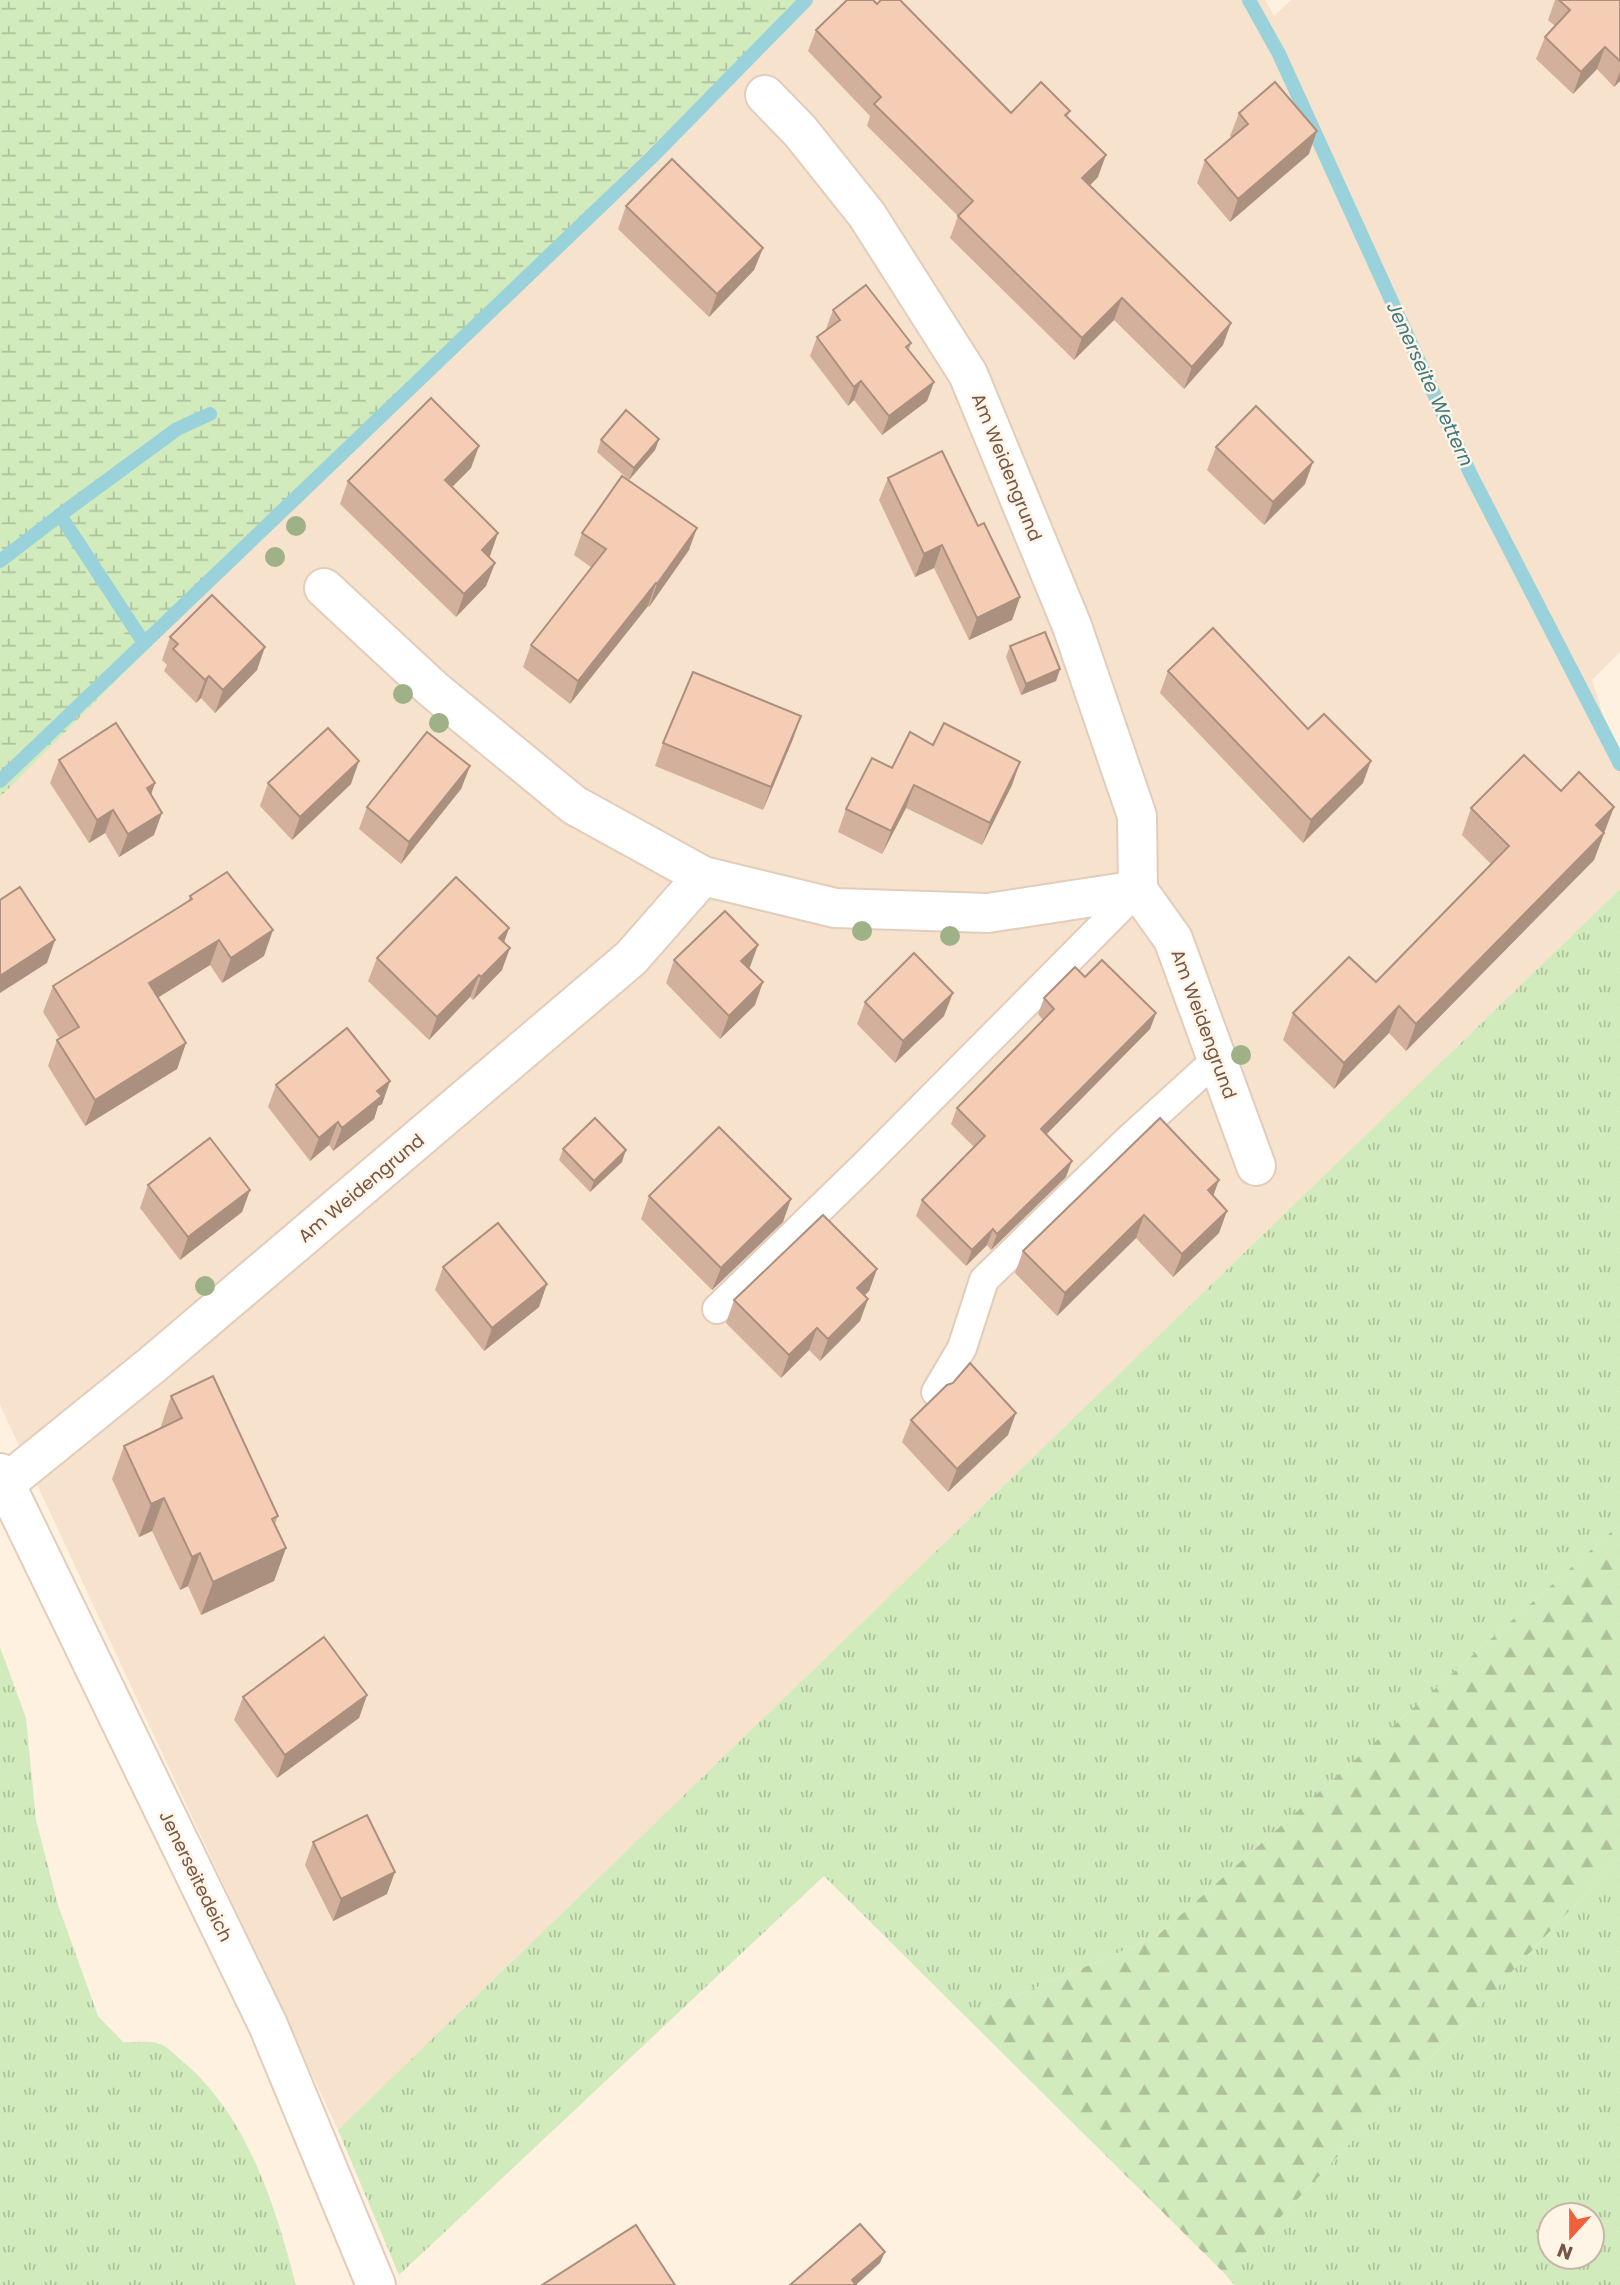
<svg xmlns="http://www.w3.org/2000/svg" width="1620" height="2285" viewBox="0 0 1620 2285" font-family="Poppins,sans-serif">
	<defs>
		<pattern id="grass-tufts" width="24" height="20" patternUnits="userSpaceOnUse" patternTransform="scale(1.75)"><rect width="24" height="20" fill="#d1ebbd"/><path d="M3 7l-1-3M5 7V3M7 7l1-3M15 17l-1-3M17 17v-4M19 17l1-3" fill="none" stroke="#aec19b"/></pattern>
		<pattern id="forest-firs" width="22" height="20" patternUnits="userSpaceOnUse" patternTransform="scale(1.75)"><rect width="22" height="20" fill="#d1ebbd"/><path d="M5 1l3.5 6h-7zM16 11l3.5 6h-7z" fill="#aec19b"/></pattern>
		<pattern id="wetland-marsh" width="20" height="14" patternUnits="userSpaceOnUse" patternTransform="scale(1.75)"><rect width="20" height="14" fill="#d1ebbd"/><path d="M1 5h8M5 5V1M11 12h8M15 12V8" fill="none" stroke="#aec19b"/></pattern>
	</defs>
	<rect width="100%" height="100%" fill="#fef1df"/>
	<path fill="#f6e2cd" d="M 0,0 L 1265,0 L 1274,16 L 1291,0 L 1620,0 L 1620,652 L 1592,680 L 1620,769 L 1620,889 L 338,2130 L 0,1405 Z"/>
	<g fill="url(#grass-tufts)" fill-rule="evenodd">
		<path d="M 1620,889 L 1620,1524 L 1156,1937 L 966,2017 L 824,1876 L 399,2275 L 338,2130 Z"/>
		<path d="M 0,1647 L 26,1718 L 36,1820 L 58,1905 L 98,2016 L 123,2042 C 134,2043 150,2040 160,2044 C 167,2046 175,2055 181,2060 C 247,2114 275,2205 296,2285 L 0,2285 Z"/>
		<path d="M 1620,1857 L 1620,2285 L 1234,2285 L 1226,2275 ZM 1550,2215 L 1592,2215 L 1592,2257 L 1550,2257 Z"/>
	</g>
	<path fill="url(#forest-firs)" d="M 1620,1524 L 1620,1857 L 1226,2275 L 966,2017 L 1156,1937 Z"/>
	<path fill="url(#wetland-marsh)" d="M 0,0 L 798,0 L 0,797 Z"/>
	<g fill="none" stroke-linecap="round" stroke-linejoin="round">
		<g stroke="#99d2da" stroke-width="14">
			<path d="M 1249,0 L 1279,54 L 1470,473 L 1620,764"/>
			<path d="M 0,561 L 60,515"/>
			<path d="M 144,643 L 60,515 L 177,429 L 210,414"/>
			<path d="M 0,781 L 652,157 L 806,0"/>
		</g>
		<g stroke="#e2cdbb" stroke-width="32">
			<g id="lane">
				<path d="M 717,1309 L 867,1163 L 1138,890"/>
				<path d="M 936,1392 L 962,1348 L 984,1280 L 1128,1140 L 1217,1059"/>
			</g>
		</g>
		<g stroke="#e2cdbb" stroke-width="42">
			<g id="street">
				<path d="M 765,95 L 800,131 L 867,215 L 968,374 L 1072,626 L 1137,816 L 1138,890 L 1173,939 L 1256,1166"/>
				<path d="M 324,588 L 434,690 L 574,805 L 703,876 L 835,908 L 988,913 L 1138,890"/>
				<path d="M 0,1473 L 268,2025 L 376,2285"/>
				<path d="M 5,1484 L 152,1365 L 631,958 L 703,876"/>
			</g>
		</g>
		<use href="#lane" stroke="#fff" stroke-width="28"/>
		<use href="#street" stroke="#fff" stroke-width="38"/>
	</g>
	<g fill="#9fb186">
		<circle cx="296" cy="526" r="10"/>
		<circle cx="275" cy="557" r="10"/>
		<circle cx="403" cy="694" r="10"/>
		<circle cx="439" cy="723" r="10"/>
		<circle cx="862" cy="931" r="10"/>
		<circle cx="950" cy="936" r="10"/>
		<circle cx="1241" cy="1055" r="10"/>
		<circle cx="205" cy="1286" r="10"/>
	</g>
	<g fill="#d3b09c">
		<path d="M 1555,0 L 1620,0 L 1620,81 L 1614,87 L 1597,69 L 1573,94 L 1536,59 L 1545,37 L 1555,26 L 1548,20 Z"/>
		<path d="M 877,4 L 1011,113 L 1070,111 L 1067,117 L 1098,177 L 1090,185 L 1223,345 L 1184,389 L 1114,320 L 1074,360 L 950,238 L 958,216 L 867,126 L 870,116 L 808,51 L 816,30 Z"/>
		<path d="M 1239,113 L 1309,154 L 1230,222 L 1197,183 L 1205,160 L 1232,138 L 1230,136 Z"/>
		<path d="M 626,206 L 763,248 L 754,270 L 709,317 L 618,229 Z"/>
		<path d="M 833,310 L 911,343 L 909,350 L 934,382 L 927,401 L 882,435 L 854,400 L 848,406 L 810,356 L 817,337 L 827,330 L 826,329 Z"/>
		<path d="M 659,439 L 655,450 L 629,480 L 597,452 L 601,440 Z"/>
		<path d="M 1216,447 L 1305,484 L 1264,525 L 1207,470 Z"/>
		<path d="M 471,468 L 452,487 L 498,533 L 489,557 L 495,563 L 486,586 L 456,617 L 340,504 L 348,481 Z"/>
		<path d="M 888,478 L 978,526 L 1020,597 L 1012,620 L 969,640 L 934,568 L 915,577 L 879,500 Z"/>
		<path d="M 582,533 L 689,550 L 649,607 L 648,606 L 570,704 L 523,667 L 531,645 L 592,568 L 574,555 Z"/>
		<path d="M 170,637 L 257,670 L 215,713 L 201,698 L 196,703 L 164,671 L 167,665 L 162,660 Z"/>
		<path d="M 1010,646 L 1060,669 L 1056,681 L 1021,695 L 1006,657 Z"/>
		<path d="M 1168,671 L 1308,729 L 1363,783 L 1303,843 L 1160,693 Z"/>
		<path d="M 793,739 L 763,810 L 655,766 L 663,743 Z"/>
		<path d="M 933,745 L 1020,762 L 1012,785 L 982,845 L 906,808 L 882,854 L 838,832 L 846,809 L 892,768 Z"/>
		<path d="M 59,760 L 155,783 L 151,795 L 154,835 L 119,857 L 105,833 L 89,843 L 50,783 Z"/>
		<path d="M 470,766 L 461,789 L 401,864 L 359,829 L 367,807 Z"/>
		<path d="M 268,783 L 351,784 L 292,840 L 260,806 Z"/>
		<path d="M 1471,808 L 1604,834 L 1603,836 L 1594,860 L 1406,1051 L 1389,1033 L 1334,1089 L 1283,1040 L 1293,1013 L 1376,982 L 1491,864 L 1462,835 Z"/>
		<path d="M 190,896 L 264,956 L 222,983 L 210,965 L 158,997 L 186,1043 L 177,1069 L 85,1126 L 48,1066 L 57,1040 L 60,1039 L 43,1012 L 53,986 L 188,901 Z"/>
		<path d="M 509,928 L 504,942 L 502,970 L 473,1000 L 470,997 L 429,1040 L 368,981 L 377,958 Z"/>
		<path d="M 674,960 L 750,967 L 749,968 L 755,1005 L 720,1039 L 666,983 Z"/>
		<path d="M 1085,977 L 1156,1013 L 1150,1029 L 1046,1134 L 1066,1177 L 991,1250 L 987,1245 L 966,1266 L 916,1216 L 922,1200 L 974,1147 L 951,1124 L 957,1108 L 1043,1020 L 1038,1014 L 1044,998 Z"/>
		<path d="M 865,1002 L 944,1016 L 895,1063 L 857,1024 Z"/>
		<path d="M 390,1081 L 382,1104 L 378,1106 L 374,1119 L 333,1151 L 329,1145 L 310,1161 L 268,1107 L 276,1085 Z"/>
		<path d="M 563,1149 L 622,1162 L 590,1192 L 559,1160 Z"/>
		<path d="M 148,1185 L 250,1190 L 242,1212 L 180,1260 L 140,1208 Z"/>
		<path d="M 649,1196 L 783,1222 L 712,1290 L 641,1219 Z"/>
		<path d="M 1213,1196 L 1219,1233 L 1173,1277 L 1136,1238 L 1057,1316 L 1015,1273 L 1023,1251 Z"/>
		<path d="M 443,1267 L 539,1307 L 484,1351 L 435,1290 Z"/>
		<path d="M 877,1269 L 869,1291 L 865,1295 L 868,1299 L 860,1321 L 820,1361 L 809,1350 L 781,1378 L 726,1323 L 734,1300 Z"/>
		<path d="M 953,1383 L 1008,1435 L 948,1492 L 902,1442 L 911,1420 Z"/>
		<path d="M 171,1396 L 278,1516 L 275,1524 L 286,1548 L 274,1581 L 201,1615 L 188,1586 L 180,1590 L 152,1531 L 139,1537 L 112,1479 L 124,1446 L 160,1429 Z"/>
		<path d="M 367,1695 L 359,1718 L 277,1778 L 234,1720 L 243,1697 Z"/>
		<path d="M 313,1842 L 387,1894 L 333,1921 L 305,1865 Z"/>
	</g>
	<g fill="#ac907f">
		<path d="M 1605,47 L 1597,69 L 1573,94 L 1581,72 Z"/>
		<path d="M 1620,71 L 1620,81 L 1614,87 Z"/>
		<path d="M 1317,131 L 1309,154 L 1230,222 L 1238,199 Z"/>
		<path d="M 1106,155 L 1098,177 L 1075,200 L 1082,178 Z"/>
		<path d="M 763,248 L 754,270 L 709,317 L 717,294 Z"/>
		<path d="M 1122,298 L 1114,320 L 1074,360 L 1082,338 Z"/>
		<path d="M 1231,323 L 1223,345 L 1184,389 L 1192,367 Z"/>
		<path d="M 861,381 L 854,400 L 848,406 L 854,387 Z"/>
		<path d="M 934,382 L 927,401 L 882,435 L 889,416 Z"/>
		<path d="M 659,439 L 655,450 L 629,480 L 634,468 Z"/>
		<path d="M 479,446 L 471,468 L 436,503 L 445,480 Z"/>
		<path d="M 1313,462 L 1305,484 L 1264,525 L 1273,502 Z"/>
		<path d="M 697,528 L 689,550 L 649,607 L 657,584 Z"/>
		<path d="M 498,533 L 490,556 L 474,573 L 482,550 Z"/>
		<path d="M 942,545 L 934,568 L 915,577 L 924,554 Z"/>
		<path d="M 495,563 L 486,586 L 456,617 L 464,594 Z"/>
		<path d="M 656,583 L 648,606 L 570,704 L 578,681 Z"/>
		<path d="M 1020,597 L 1012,620 L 969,640 L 977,618 Z"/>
		<path d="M 265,647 L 257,670 L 215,713 L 223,690 Z"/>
		<path d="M 1060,669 L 1056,681 L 1021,695 L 1026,684 Z"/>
		<path d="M 209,676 L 201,698 L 196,703 L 205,680 Z"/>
		<path d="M 801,716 L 793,739 L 763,810 L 771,787 Z"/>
		<path d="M 359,761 L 351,784 L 292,840 L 300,817 Z"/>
		<path d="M 1371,761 L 1363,783 L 1303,843 L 1311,820 Z"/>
		<path d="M 1020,762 L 1012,785 L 982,845 L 990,823 Z"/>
		<path d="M 470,766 L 461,789 L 401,864 L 409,842 Z"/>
		<path d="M 155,783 L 147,805 L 147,788 Z"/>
		<path d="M 914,785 L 906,808 L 882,854 L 891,831 Z"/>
		<path d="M 1614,807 L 1594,860 L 1406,1051 L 1416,1024 L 1596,825 Z"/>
		<path d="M 113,810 L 105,833 L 89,843 L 97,820 Z"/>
		<path d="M 162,813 L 154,835 L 119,857 L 128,834 Z"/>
		<path d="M 509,928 L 501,951 L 499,938 Z"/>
		<path d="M 273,930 L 264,956 L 222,983 L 231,958 Z"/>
		<path d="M 55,940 L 47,963 L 0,993 L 0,976 Z"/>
		<path d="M 219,940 L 210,965 L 140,1009 L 149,983 Z"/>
		<path d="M 758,945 L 750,967 L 733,984 L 741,961 Z"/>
		<path d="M 510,948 L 502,970 L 473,1000 L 481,977 Z"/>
		<path d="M 479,975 L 470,997 L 429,1040 L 437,1017 Z"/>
		<path d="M 763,982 L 755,1005 L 720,1039 L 729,1016 Z"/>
		<path d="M 953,993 L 944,1016 L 895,1063 L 903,1041 Z"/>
		<path d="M 1399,1006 L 1389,1033 L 1334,1089 L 1344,1063 Z"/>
		<path d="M 1156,1013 L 1150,1029 L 1035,1146 L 1041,1129 Z"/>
		<path d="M 186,1043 L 177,1069 L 85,1126 L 95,1100 Z"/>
		<path d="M 390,1081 L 382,1104 L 378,1106 L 374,1119 L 333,1151 L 342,1128 L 377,1091 Z"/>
		<path d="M 338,1122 L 329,1145 L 310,1161 L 319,1138 Z"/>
		<path d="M 626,1150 L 622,1162 L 590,1192 L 594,1181 Z"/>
		<path d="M 1072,1161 L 1066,1177 L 991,1250 L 997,1234 Z"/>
		<path d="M 1219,1180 L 1211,1202 L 1208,1190 Z"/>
		<path d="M 250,1190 L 242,1212 L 180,1260 L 188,1237 Z"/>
		<path d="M 791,1199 L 783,1222 L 712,1290 L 721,1268 Z"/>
		<path d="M 1227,1211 L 1219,1233 L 1173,1277 L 1182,1254 Z"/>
		<path d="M 1144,1215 L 1136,1238 L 1057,1316 L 1065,1293 Z"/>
		<path d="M 993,1229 L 987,1245 L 966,1266 L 972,1250 Z"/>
		<path d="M 877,1269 L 869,1291 L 849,1310 L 857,1288 Z"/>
		<path d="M 547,1284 L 539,1307 L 484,1351 L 492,1328 Z"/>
		<path d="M 868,1299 L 860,1321 L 820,1361 L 828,1339 Z"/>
		<path d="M 817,1328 L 809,1350 L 781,1378 L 789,1355 Z"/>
		<path d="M 1016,1413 L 1008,1435 L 948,1492 L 957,1469 Z"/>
		<path d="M 164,1498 L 152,1531 L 139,1537 L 151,1504 Z"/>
		<path d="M 286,1548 L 274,1581 L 201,1615 L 213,1582 Z"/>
		<path d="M 200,1553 L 188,1586 L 180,1590 L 192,1557 Z"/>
		<path d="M 367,1695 L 359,1718 L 277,1778 L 285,1755 Z"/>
		<path d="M 395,1872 L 387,1894 L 333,1921 L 341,1899 Z"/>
		<path d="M 885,2252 L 880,2263 L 856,2285 L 852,2280 Z"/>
	</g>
	<g fill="#f5cdb5" stroke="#ac907f" stroke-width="2">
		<path d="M 847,0 L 873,0 L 877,4 L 881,0 L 900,0 L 1011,113 L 1041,82 L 1070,111 L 1065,115 L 1106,155 L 1082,178 L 1231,323 L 1192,367 L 1122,298 L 1082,338 L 958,216 L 973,201 L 874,104 L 881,97 L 816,30 Z"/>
		<path d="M 1559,0 L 1620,0 L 1620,61 L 1605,47 L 1581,72 L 1545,37 L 1570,10 Z"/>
		<path d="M 1275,82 L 1317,131 L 1238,199 L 1205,160 L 1248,124 L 1239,113 Z"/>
		<path d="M 672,159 L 763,248 L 717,294 L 626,206 Z"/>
		<path d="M 866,285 L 911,343 L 906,347 L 934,382 L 889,416 L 861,381 L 854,387 L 817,337 L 840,320 L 833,310 Z"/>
		<path d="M 431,398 L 479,446 L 445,480 L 498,533 L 482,550 L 495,563 L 464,594 L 348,481 Z"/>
		<path d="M 1256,406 L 1313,462 L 1273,502 L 1216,447 Z"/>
		<path d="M 626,410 L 659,439 L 634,468 L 601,440 Z"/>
		<path d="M 942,451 L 978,526 L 984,523 L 1020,597 L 977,618 L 942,545 L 924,554 L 888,478 Z"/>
		<path d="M 622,476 L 697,528 L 657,584 L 656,583 L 578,681 L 531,645 L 606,549 L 582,533 Z"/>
		<path d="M 212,595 L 265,647 L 223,690 L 209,676 L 205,680 L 173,649 L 178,644 L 170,637 Z"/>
		<path d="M 1213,628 L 1308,729 L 1324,714 L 1371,761 L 1311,820 L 1168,671 Z"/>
		<path d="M 1045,632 L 1060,669 L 1026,684 L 1010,646 Z"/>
		<path d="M 693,672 L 801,716 L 771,787 L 663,743 Z"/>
		<path d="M 116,723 L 155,783 L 147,788 L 162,813 L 128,834 L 113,810 L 97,820 L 59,760 Z"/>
		<path d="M 944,723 L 1020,762 L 990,823 L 914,785 L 891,831 L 846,809 L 872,758 L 892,768 L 910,732 L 933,745 Z"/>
		<path d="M 328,728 L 359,761 L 300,817 L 268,783 Z"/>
		<path d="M 427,732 L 470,766 L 409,842 L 367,807 Z"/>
		<path d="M 1524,755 L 1561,791 L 1579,772 L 1614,807 L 1596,825 L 1604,833 L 1416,1024 L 1399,1006 L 1344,1063 L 1293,1013 L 1349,957 L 1376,982 L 1509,846 L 1471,808 Z"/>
		<path d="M 227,872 L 273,930 L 231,958 L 219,940 L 149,983 L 186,1043 L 95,1100 L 57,1040 L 79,1027 L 53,986 L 192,899 L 190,896 Z"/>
		<path d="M 456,877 L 509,928 L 499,938 L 510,948 L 481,977 L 479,975 L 437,1017 L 377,958 Z"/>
		<path d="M 20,887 L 55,940 L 0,976 L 0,900 Z"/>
		<path d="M 725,911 L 758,945 L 741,961 L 763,982 L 729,1016 L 674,960 Z"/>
		<path d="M 914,953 L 953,993 L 903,1041 L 865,1002 Z"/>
		<path d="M 1102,960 L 1156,1013 L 1041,1129 L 1072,1161 L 997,1234 L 993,1229 L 972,1250 L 922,1200 L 985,1136 L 957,1108 L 1054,1009 L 1044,998 L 1075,967 L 1085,977 Z"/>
		<path d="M 347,1028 L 390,1081 L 377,1091 L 382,1096 L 342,1128 L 338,1122 L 319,1138 L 276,1085 Z"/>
		<path d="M 595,1118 L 626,1150 L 594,1181 L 563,1149 Z"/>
		<path d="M 1160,1118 L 1219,1180 L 1208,1190 L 1227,1211 L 1182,1254 L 1144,1215 L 1065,1293 L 1023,1251 Z"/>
		<path d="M 719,1127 L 791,1199 L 721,1268 L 649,1196 Z"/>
		<path d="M 210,1138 L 250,1190 L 188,1237 L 148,1185 Z"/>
		<path d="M 823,1215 L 877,1269 L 857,1288 L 868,1299 L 828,1339 L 817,1328 L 789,1355 L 734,1300 Z"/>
		<path d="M 498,1223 L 547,1284 L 492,1328 L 443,1267 Z"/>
		<path d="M 970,1363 L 1016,1413 L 957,1469 L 911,1420 L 947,1385 L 953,1383 Z"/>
		<path d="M 213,1376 L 278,1516 L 272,1519 L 286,1548 L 213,1582 L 200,1553 L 192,1557 L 164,1498 L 151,1504 L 124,1446 L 182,1418 L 171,1396 Z"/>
		<path d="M 324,1637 L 367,1695 L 285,1755 L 243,1697 Z"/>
		<path d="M 367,1815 L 395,1872 L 341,1899 L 313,1842 Z"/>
		<path d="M 860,2224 L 885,2252 L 852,2280 L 856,2285 L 790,2285 Z"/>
		<path d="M 636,2225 L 675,2285 L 542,2285 Z"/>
	</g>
	<g text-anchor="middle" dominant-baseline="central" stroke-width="5" stroke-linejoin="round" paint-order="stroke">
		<g font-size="18" fill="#755546" stroke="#fff5e7">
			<text transform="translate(1007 467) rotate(68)">Am Weidengrund</text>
			<text transform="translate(1204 1024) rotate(70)">Am Weidengrund</text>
			<text transform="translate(361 1188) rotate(-40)">Am Weidengrund</text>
			<text transform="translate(196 1876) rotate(64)">Jenerseitedeich</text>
		</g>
		<g font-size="19" font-style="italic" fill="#3b7983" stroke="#fff5e7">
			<text transform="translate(1430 384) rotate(65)">Jenerseite Wettern</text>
		</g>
	</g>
	<g transform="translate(1571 2236) rotate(201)"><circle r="33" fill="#fff5e7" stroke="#c8b5a7" stroke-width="2"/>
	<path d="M0-5L12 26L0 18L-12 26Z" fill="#f0603c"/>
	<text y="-10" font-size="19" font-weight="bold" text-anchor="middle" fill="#755546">N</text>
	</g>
</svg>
